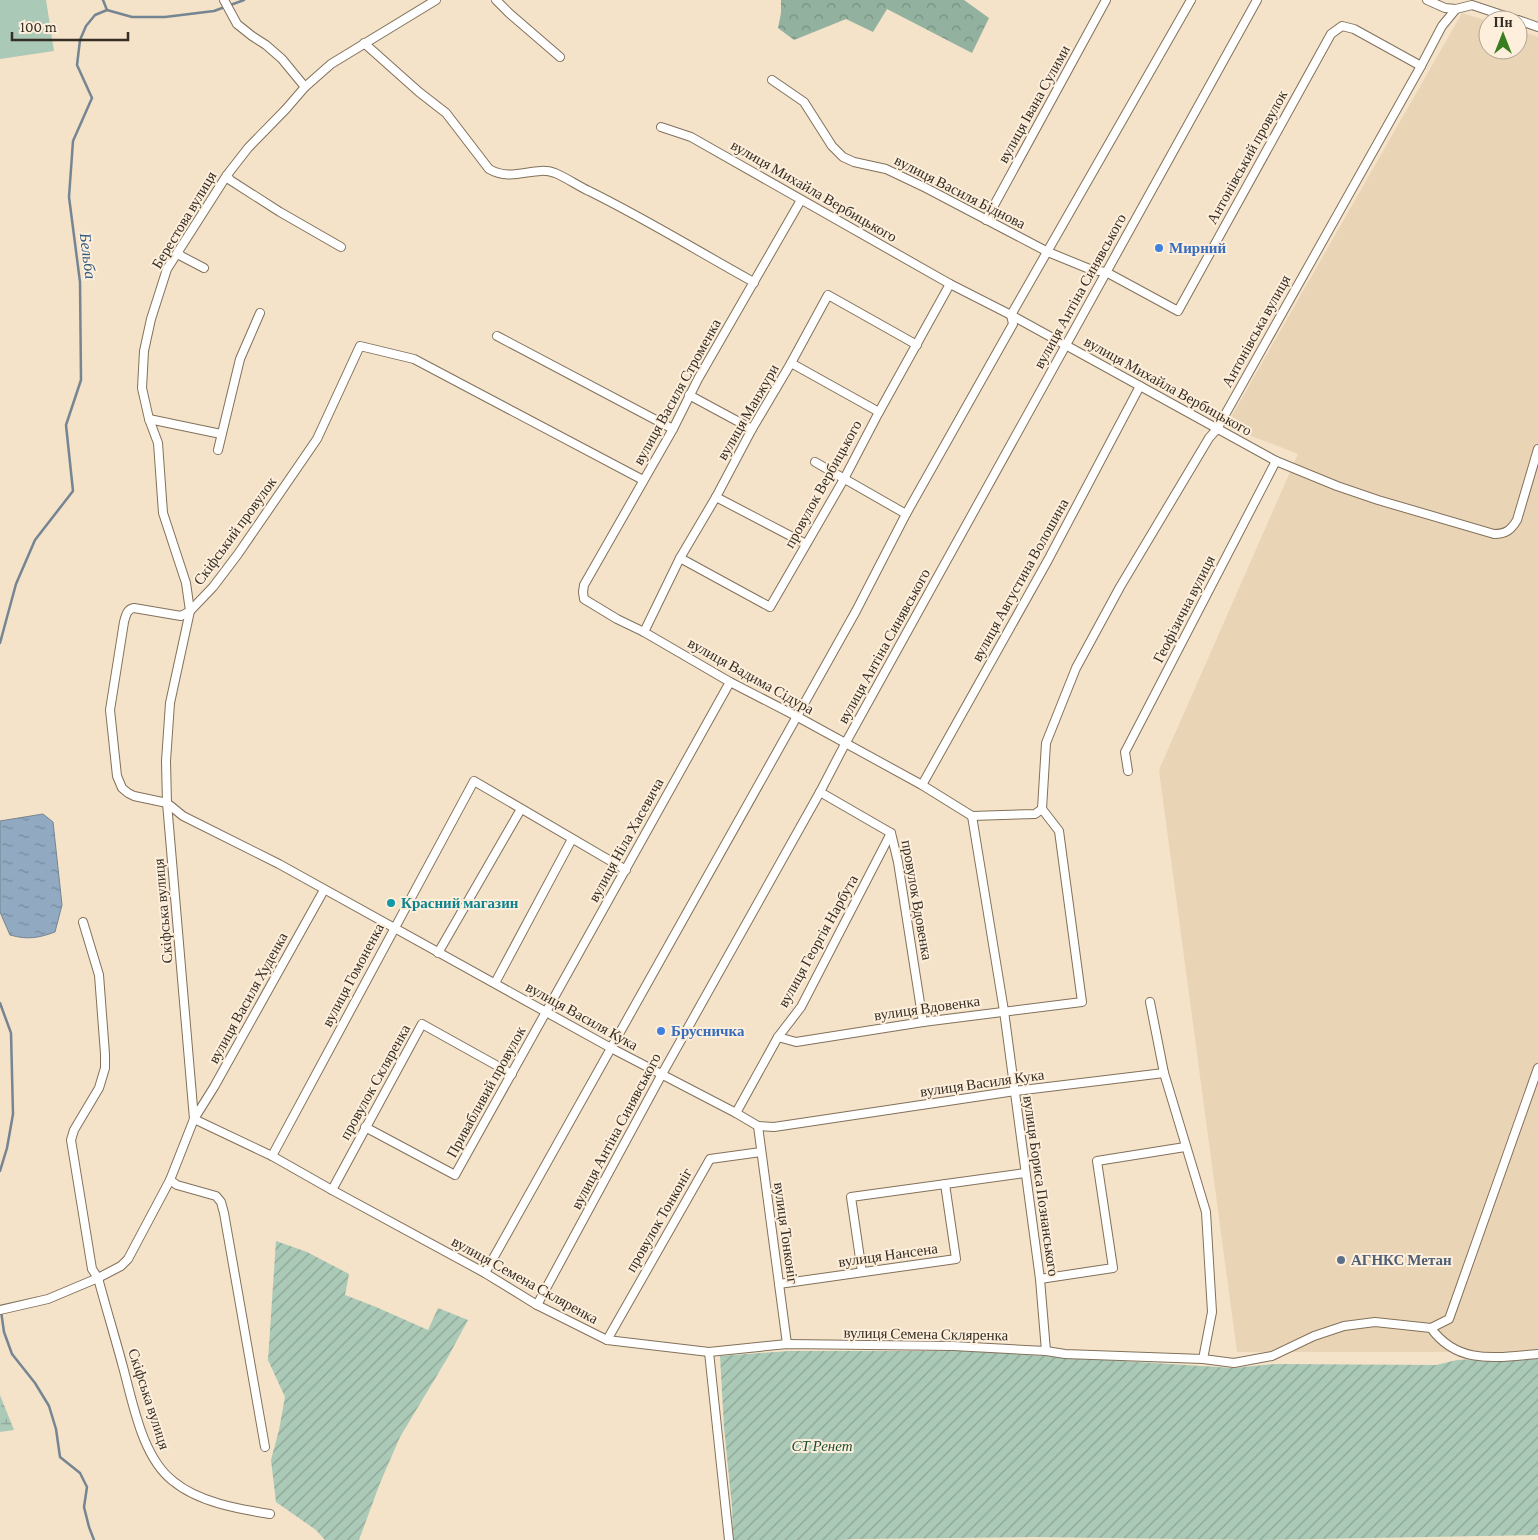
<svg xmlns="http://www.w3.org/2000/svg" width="1538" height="1540" viewBox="0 0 1538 1540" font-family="'Crimson Pro',serif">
	<defs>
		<pattern id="forest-crowns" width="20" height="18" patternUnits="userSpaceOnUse" patternTransform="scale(1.25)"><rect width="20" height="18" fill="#92b19e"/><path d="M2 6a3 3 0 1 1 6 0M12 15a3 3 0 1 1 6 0" fill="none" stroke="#789081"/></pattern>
		<pattern id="wetland-marsh" width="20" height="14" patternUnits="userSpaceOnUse" patternTransform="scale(1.25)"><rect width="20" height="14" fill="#abc9b7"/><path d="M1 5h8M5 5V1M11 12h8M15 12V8" fill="none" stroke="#8ca495"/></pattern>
		<pattern id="garden-furrows" width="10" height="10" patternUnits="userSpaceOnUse" patternTransform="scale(1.25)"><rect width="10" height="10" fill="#abc9b7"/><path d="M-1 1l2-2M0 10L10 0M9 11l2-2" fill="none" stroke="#8ca495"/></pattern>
		<pattern id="water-ripples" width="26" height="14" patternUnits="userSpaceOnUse" patternTransform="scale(1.25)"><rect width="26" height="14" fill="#91aac1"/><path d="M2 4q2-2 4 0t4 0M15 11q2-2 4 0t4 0" fill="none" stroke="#778b9d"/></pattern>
	</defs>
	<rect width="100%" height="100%" fill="#f4e2c9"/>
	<path fill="#ead4b6" d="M 1462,13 L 1488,21 L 1488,50 L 1518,50 L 1518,30 L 1538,37 L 1538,1352 L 1237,1352 L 1159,770 L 1298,454 L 1226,426 Z"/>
	<path fill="url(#forest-crowns)" d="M 781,0 L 964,0 L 989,18 L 972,53 L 887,9 L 873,32 L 846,19 L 794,40 L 778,28 L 781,13 Z"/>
	<path fill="url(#wetland-marsh)" d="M 0,1395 L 14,1430 L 0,1432 Z"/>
	<g fill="url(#garden-furrows)">
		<path d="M 276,1241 L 307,1252 L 349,1274 L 345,1295 L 376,1307 L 428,1330 L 438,1308 L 468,1320 L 448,1357 L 400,1437 L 380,1483 L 359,1540 L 325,1540 L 316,1530 L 276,1502 L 271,1460 L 279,1430 L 285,1397 L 268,1360 Z"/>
		<path d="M 789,1351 L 966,1351 L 1233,1368 L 1276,1364 L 1436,1365 L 1457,1360 L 1538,1356 L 1538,1535 L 1261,1540 L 1033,1537 L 854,1539 L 839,1540 L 733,1540 L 732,1507 L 724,1427 L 720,1356 Z"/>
	</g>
	<path fill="#abc9b7" d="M 0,0 L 46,0 L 54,51 L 0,59 Z"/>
	<path fill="url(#water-ripples)" stroke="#758592" d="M 43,814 L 53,822 L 62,905 L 55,932 C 38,938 28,940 10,935 L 0,912 L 0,821 Z"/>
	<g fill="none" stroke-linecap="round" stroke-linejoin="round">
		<g stroke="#758592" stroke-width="2.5">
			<path d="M 103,0 L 107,10"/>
			<path d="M 0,643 L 16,584 L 35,540 L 73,491 L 66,425 L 81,380 L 80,282 L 69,197 L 73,141 L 92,98 L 77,65 L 80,40 L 86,26 L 95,15 L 107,10 L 132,17 L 165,17 L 214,11 L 244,0"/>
			<path d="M 0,1003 L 11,1033 L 13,1114 L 7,1148 L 0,1171"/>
			<path d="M 1,1311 L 4,1332 L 12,1354 L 35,1383 L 49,1406 L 56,1429 L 60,1457 L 80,1473 L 87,1487 L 84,1507 L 89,1527 L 94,1540"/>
		</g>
		<g stroke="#82715b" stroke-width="10">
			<g id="minor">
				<path d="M 224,0 L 237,24 L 252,36 L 266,45 L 282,59 L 305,87"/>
				<path d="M 436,0 L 331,64 L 305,87 L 286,109 L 248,148 L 227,175 L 167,269 L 151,319 L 144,351 L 142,388 L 149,419 L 158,443 L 163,513 L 186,583 L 190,611 L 181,616 L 134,608 C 127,609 126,615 124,622 L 110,710 L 117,776 L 122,788 L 128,793 L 134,796 L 167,803 L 183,816 L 279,864 L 611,1048 L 736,1113 L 758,1126 L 774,1127 L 1015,1091 L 1164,1073"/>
				<path d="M 496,0 L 509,13 L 560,57"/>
				<path d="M 1427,0 L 1445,8 L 1456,9 L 1472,5 L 1517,20"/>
				<path d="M 1518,20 L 1538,27"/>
				<path d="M 364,43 L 419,92 L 446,113 L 489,169 C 513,183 534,165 555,173 C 567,178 578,186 589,191 C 644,218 696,250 750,280 L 754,283"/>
				<path d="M 772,80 L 804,102 L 832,146 L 843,157 L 854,162 L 886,169 L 926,188 L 1048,252 L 1092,270 L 1106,272 L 1178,311 L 1331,34 L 1342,26 L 1354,29 L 1421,66"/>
				<path d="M 661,127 L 691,137 L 950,284 L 1011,315 L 1276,461 L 1337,486 L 1378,500 L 1494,534 C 1506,534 1511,530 1517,520 L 1538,449"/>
				<path d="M 227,175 L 230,180 L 280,212 L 341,247"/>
				<path d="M 801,200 L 698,379 L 673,429 L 584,585 L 583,592 L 584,599 L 617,619 L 644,632 L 730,682 L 796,716 L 922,785 L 972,816 L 1035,814 L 1042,809"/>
				<path d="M 986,220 L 1106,0"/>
				<path d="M 178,252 L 181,256 L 204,268"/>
				<path d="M 497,336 L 673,429"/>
				<path d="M 791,363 L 879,412"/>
				<path d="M 689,395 L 752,429"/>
				<path d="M 149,419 L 221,434"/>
				<path d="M 218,450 L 240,359 L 260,313"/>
				<path d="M 815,462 L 906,514"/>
				<path d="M 716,497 L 806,544"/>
				<path d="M 680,558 L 770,607 L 844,479 L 879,412 L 950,284"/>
				<path d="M 644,632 L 680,558 L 716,497 L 752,429 L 791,363 L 828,295 L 917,345"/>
				<path d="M 1128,771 L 1125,752 L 1276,461"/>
				<path d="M 922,785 L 1048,560 L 1140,386"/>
				<path d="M 820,792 L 891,833 L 898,862 L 923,1022"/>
				<path d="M 1042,809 L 1046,743 L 1076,668 L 1120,587 L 1209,438 L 1217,429 L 1421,66 L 1442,26 L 1456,9"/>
				<path d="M 972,816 L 1004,1011 L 1040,1279 L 1046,1351"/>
				<path d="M 83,922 L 99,975 L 105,1054 L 105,1068 L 99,1088 L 74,1130 L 71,1140 L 92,1269 L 98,1278 C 106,1308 115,1337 123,1367 C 133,1403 142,1457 173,1481 C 198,1502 238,1509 270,1514"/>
				<path d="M 438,953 L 521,809"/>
				<path d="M 495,983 L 572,839"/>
				<path d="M 1150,1002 L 1164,1073 L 1206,1212 L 1212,1312 L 1203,1359"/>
				<path d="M 778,1037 L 796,1042 L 923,1022 L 1082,1002 L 1059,831 L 1042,809"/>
				<path d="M 736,1113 L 778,1037 L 801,1007 L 891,833"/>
				<path d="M 194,1119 L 272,1156 L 332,1190 L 485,1273 L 537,1305 L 607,1340 L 709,1352 L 787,1344 L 953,1346 L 1046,1351 L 1065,1354 L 1203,1359 L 1234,1363 L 1272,1356 L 1314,1336 L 1344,1326 L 1375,1322 L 1431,1328 L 1449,1319 L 1538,1068"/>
				<path d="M 194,1119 L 214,1087 L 324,890"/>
				<path d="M 758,1126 L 787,1344"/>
				<path d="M 365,1127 L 455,1175 L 730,682"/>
				<path d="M 272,1156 L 474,781 L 626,870"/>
				<path d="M 170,1180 L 177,1185 L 216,1196 L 221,1202 L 224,1213 L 265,1447"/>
				<path d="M 332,1190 L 422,1024 L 512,1074"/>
				<path d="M 862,1272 L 851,1197 L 1025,1173"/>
				<path d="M 485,1273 L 856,611 L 906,514 L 1013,324 L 1011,315 L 1191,0"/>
				<path d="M 1040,1279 L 1113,1268 L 1097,1161 L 1185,1147"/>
				<path d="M 779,1284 L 956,1259 L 945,1184"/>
				<path d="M 537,1305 L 662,1074 L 820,792 L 845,744 L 1257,0"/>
				<path d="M 0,1310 L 48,1299 L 98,1278 L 121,1266 L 128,1259 L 170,1180 L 194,1119 L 167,803 L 166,761 L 170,703 L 190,611 L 213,587 L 238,554 L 317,439 L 360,346 L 414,359 L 643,480"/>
				<path d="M 1431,1328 C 1458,1366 1498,1357 1538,1354"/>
				<path d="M 607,1340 L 710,1159 L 761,1152"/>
				<path d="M 709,1352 L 729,1540"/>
			</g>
		</g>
		<use href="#minor" stroke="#fff" stroke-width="8"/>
	</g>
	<g fill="#3f7fe0" stroke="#feefdc" stroke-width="2">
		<circle cx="1159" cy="248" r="5"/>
		<circle cx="661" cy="1031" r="5"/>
	</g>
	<circle fill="#0f9aa8" stroke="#feefdc" stroke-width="2" cx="391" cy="903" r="5"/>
	<circle fill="#5c6f8a" stroke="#feefdc" stroke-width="2" cx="1341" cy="1260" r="5"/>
	<g text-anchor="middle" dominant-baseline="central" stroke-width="4" stroke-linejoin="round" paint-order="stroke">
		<g font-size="15" fill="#352e24" stroke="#feefdc">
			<text transform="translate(1034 104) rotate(-61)">вулиця Івана Сулими</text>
			<text transform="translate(1247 157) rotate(-61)">Антонівський провулок</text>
			<text transform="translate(814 191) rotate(30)">вулиця Михайла Вербицького</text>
			<text transform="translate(960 192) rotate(27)">вулиця Василя Біднова</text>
			<text transform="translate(184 220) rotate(-59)">Берестова вулиця</text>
			<text transform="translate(1080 291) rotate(-61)">вулиця Антіна Синявського</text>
			<text transform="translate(1256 331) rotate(-61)">Антонівська вулиця</text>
			<text transform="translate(1168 386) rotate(29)">вулиця Михайла Вербицького</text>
			<text transform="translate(677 392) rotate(-61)">вулиця Василя Строменка</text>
			<text transform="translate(748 412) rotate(-60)">вулиця Манжури</text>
			<text transform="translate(823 484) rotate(-61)">провулок Вербицького</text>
			<text transform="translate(235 531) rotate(-54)">Скіфський провулок</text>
			<text transform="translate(1020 580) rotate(-61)">вулиця Августина Волошина</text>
			<text transform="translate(1184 609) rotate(-63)">Геофізична вулиця</text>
			<text transform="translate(884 646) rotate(-61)">вулиця Антіна Синявського</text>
			<text transform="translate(751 676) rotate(29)">вулиця Вадима Сідура</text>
			<text transform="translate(626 840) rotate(-61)">вулиця Ніла Хасевича</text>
			<text transform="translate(917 900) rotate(80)">провулок Вдовенка</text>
			<text transform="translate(163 911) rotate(-95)">Скіфська вулиця</text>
			<text transform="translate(818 941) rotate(-61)">вулиця Георгія Нарбута</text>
			<text transform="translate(353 975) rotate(-62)">вулиця Гомоненка</text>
			<text transform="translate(248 998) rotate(-61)">вулиця Василя Худенка</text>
			<text transform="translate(927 1008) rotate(-8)">вулиця Вдовенка</text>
			<text transform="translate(582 1016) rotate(29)">вулиця Василя Кука</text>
			<text transform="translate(375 1082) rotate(-61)">провулок Скляренка</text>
			<text transform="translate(982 1083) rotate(-8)">вулиця Василя Кука</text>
			<text transform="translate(486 1092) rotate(-61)">Привабливий провулок</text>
			<text transform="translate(616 1131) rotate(-62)">вулиця Антіна Синявського</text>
			<text transform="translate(1041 1186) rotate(82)">вулиця Бориса Познанського</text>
			<text transform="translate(659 1220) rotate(-60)">провулок Тонконіг</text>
			<text transform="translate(786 1233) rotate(82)">вулиця Тонконіг</text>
			<text transform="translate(888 1255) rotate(-8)">вулиця Нансена</text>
			<text transform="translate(525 1280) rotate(29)">вулиця Семена Скляренка</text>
			<text transform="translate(926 1334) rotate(1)">вулиця Семена Скляренка</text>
			<text transform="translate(149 1399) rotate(72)">Скіфська вулиця</text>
		</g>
		<g font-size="15" font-weight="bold" fill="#366cbe" stroke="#feefdc" text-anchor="start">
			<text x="1169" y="248">Мирний</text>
			<text x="671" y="1031">Брусничка</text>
		</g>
		<g font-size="15" font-weight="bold" fill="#0d838f" stroke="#feefdc" text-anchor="start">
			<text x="401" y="903">Красний магазин</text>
		</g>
		<g font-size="15" font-weight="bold" fill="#4e5e75" stroke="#feefdc" text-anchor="start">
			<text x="1351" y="1260">АГНКС Метан</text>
		</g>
		<g font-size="15" font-style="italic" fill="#184e33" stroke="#feefdc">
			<text x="822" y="1446">СТ Ренет</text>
		</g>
		<g font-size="16" font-style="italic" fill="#325a7d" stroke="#feefdc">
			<text transform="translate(88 256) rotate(83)">Бельба</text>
		</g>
	</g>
	<g transform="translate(1503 35)"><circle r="24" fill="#feefdc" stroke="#aea292"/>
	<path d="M0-4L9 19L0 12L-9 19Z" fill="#387d20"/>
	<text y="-8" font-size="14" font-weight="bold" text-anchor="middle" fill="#352e24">Пн</text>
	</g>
	<path d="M12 32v8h116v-8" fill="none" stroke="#352e24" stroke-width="2.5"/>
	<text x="20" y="32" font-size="15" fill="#352e24" stroke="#feefdc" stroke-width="4" paint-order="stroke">100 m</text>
</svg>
